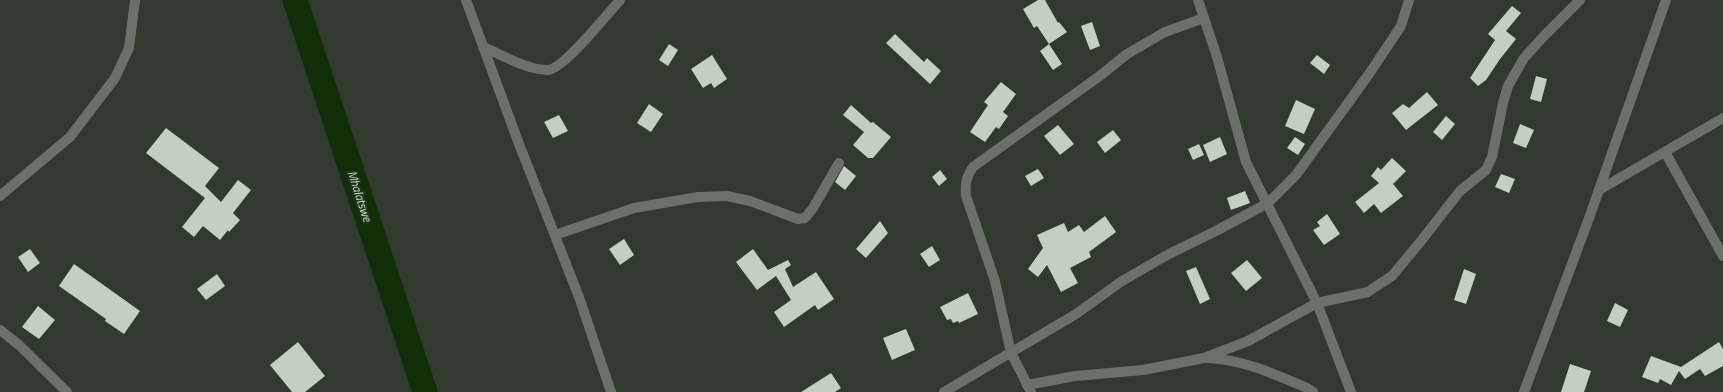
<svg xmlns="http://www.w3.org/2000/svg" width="1723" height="392" viewBox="0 0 1723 392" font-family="'Titillium Web',sans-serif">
	<rect width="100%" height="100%" fill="#303a2e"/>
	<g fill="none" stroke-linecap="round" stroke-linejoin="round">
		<path stroke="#102e08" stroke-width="25" d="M 295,0 L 425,392"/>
	</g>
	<g fill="#c3cfc0">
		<path d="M 1038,0 L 1045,0 L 1058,23 L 1059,22 L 1067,32 L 1049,44 L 1037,26 L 1034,28 L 1023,9 Z"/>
		<path d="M 1512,6 L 1521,13 L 1506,31 L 1516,39 L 1500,59 L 1486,80 L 1478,86 L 1470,78 L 1495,40 L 1488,34 Z"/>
		<path d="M 1092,22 L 1100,46 L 1090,50 L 1081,26 Z"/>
		<path d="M 895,34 L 924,62 L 927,58 L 941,71 L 930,84 L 886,43 Z"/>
		<path d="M 669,44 L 678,50 L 668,66 L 659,60 Z"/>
		<path d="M 1049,44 L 1062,64 L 1053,70 L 1040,51 Z"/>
		<path d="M 712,55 L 727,79 L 714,88 L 711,83 L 703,88 L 691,69 Z"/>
		<path d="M 1317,55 L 1330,65 L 1324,74 L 1310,63 Z"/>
		<path d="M 1536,76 L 1547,79 L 1541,102 L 1530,99 Z"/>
		<path d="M 1001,82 L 1016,94 L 1003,112 L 1008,116 L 999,129 L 996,127 L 985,142 L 970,132 L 988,105 L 984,102 Z"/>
		<path d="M 1427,92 L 1438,105 L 1406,130 L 1392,113 L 1403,104 L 1409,108 Z"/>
		<path d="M 1296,100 L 1315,109 L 1304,134 L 1285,126 Z"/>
		<path d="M 649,104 L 663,114 L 651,132 L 637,123 Z"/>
		<path d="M 851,105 L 871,123 L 873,122 L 891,137 L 873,158 L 868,158 L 853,145 L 864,132 L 843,115 Z"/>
		<path d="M 559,115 L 568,131 L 553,138 L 544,122 Z"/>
		<path d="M 1446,116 L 1455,124 L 1442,140 L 1433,132 Z"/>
		<path d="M 1520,124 L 1534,130 L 1526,148 L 1513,143 Z"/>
		<path d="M 1058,125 L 1074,144 L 1060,155 L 1044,136 Z"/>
		<path d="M 166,128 L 219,168 L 205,186 L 221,202 L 238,180 L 251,190 L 233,213 L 240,220 L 229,232 L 228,230 L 220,240 L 203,226 L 194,237 L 182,227 L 205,198 L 146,153 Z"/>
		<path d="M 1113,130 L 1121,140 L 1105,153 L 1097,142 Z"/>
		<path d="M 1220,137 L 1227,154 L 1210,162 L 1203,145 Z"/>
		<path d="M 1295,137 L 1305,144 L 1298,155 L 1287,148 Z"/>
		<path d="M 1199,144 L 1204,155 L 1193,160 L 1188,149 Z"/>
		<path d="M 1392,158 L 1406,171 L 1393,184 L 1403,196 L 1381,213 L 1374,204 L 1364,213 L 1355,202 L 1379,183 L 1371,176 L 1378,167 L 1381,170 Z"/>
		<path d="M 844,166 L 856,176 L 845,190 L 835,182 Z"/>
		<path d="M 1038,169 L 1044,178 L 1031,186 L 1025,176 Z"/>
		<path d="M 940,170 L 947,179 L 939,186 L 932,177 Z"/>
		<path d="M 1501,174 L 1515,179 L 1509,193 L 1495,187 Z"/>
		<path d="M 1245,191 L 1250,203 L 1231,210 L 1227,198 Z"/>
		<path d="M 1327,214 L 1340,234 L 1324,245 L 1313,230 L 1320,226 L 1317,222 Z"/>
		<path d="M 1105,216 L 1116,232 L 1089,252 L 1091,257 L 1070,268 L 1078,283 L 1061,292 L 1047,265 L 1038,277 L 1028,269 L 1043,248 L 1037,235 L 1064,223 L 1068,232 L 1079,225 L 1084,232 Z"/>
		<path d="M 880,221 L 888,233 L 866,258 L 856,249 Z"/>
		<path d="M 624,239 L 634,255 L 620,265 L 609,249 Z"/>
		<path d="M 932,246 L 940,260 L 929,267 L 920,254 Z"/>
		<path d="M 30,249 L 40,263 L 28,272 L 18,257 Z"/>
		<path d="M 753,249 L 768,270 L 788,260 L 791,265 L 785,269 L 793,287 L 816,272 L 834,299 L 818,310 L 815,305 L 784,327 L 774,312 L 791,300 L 776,276 L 757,290 L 736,262 Z"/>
		<path d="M 1247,260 L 1262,278 L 1246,291 L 1231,273 Z"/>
		<path d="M 74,264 L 140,311 L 124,334 L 105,321 L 106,319 L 59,286 Z"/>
		<path d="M 1196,267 L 1210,299 L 1200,304 L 1186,271 Z"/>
		<path d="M 1464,269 L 1476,274 L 1466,304 L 1454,300 Z"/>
		<path d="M 217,274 L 225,286 L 206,300 L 197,289 Z"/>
		<path d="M 968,293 L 978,314 L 959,323 L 958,321 L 953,323 L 951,319 L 947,320 L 940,307 Z"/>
		<path d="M 1615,303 L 1628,310 L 1620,327 L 1607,321 Z"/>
		<path d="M 38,306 L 55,320 L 39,339 L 22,327 Z"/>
		<path d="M 906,329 L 915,350 L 892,360 L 883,338 Z"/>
		<path d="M 298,342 L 325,376 L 305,392 L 292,392 L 270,365 Z"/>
		<path d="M 1719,342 L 1723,349 L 1723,366 L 1705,376 L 1700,369 L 1685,379 L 1679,371 L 1671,385 L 1660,379 L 1658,383 L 1642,377 L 1651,356 L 1681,367 Z"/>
		<path d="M 1570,364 L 1591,371 L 1584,392 L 1561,392 Z"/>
		<path d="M 831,373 L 841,388 L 835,392 L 801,392 Z"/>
	</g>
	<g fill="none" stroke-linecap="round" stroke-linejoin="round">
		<g stroke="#6b706a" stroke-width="10">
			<path d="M 466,0 L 519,144 L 579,297 L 611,392"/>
			<path d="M 1198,0 L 1217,57 L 1246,162 L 1317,303 L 1351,392"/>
			<path d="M 483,47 C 503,55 526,70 548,70 C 564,69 608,13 620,0"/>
			<path d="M 1665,152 L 1723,256"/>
			<path d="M 1599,190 L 1723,118"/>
			<path d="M 0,196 L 70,137 L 115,78 L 129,48 L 135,0"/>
			<path d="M 555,235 L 634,208 L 698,197 L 727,196 L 750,201 L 798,219 L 805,218 L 813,208 L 839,163"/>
			<path d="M 0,330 L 19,345 L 67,392"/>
			<path d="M 1208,358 C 1244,360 1275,374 1307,388 L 1313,392"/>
			<path d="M 1027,385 L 1075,376 L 1143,370 L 1204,358 L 1248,341 L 1317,303 L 1368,292 L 1378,285 L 1392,276 L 1421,241 L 1460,191 L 1486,170 L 1492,157 L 1503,103 L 1508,86 L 1524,58 L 1544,36 L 1580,0"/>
			<path d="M 944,392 L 1076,314 L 1122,281 L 1169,254 L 1214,232 L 1268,203 L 1296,175 L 1369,74 L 1401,26 L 1409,0"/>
			<path d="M 1031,392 L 1011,353 L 995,281 L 966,196 C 965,184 966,177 973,167 L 1101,75 L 1127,54 L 1165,32 L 1204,18"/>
			<path d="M 1524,392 L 1588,221 L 1666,0"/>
		</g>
	</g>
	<g text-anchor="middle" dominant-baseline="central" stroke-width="4" stroke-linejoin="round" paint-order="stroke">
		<g font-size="12" font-style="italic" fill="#baeeae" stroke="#273024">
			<text transform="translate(360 196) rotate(72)">Mhalatswe</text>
		</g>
	</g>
</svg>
